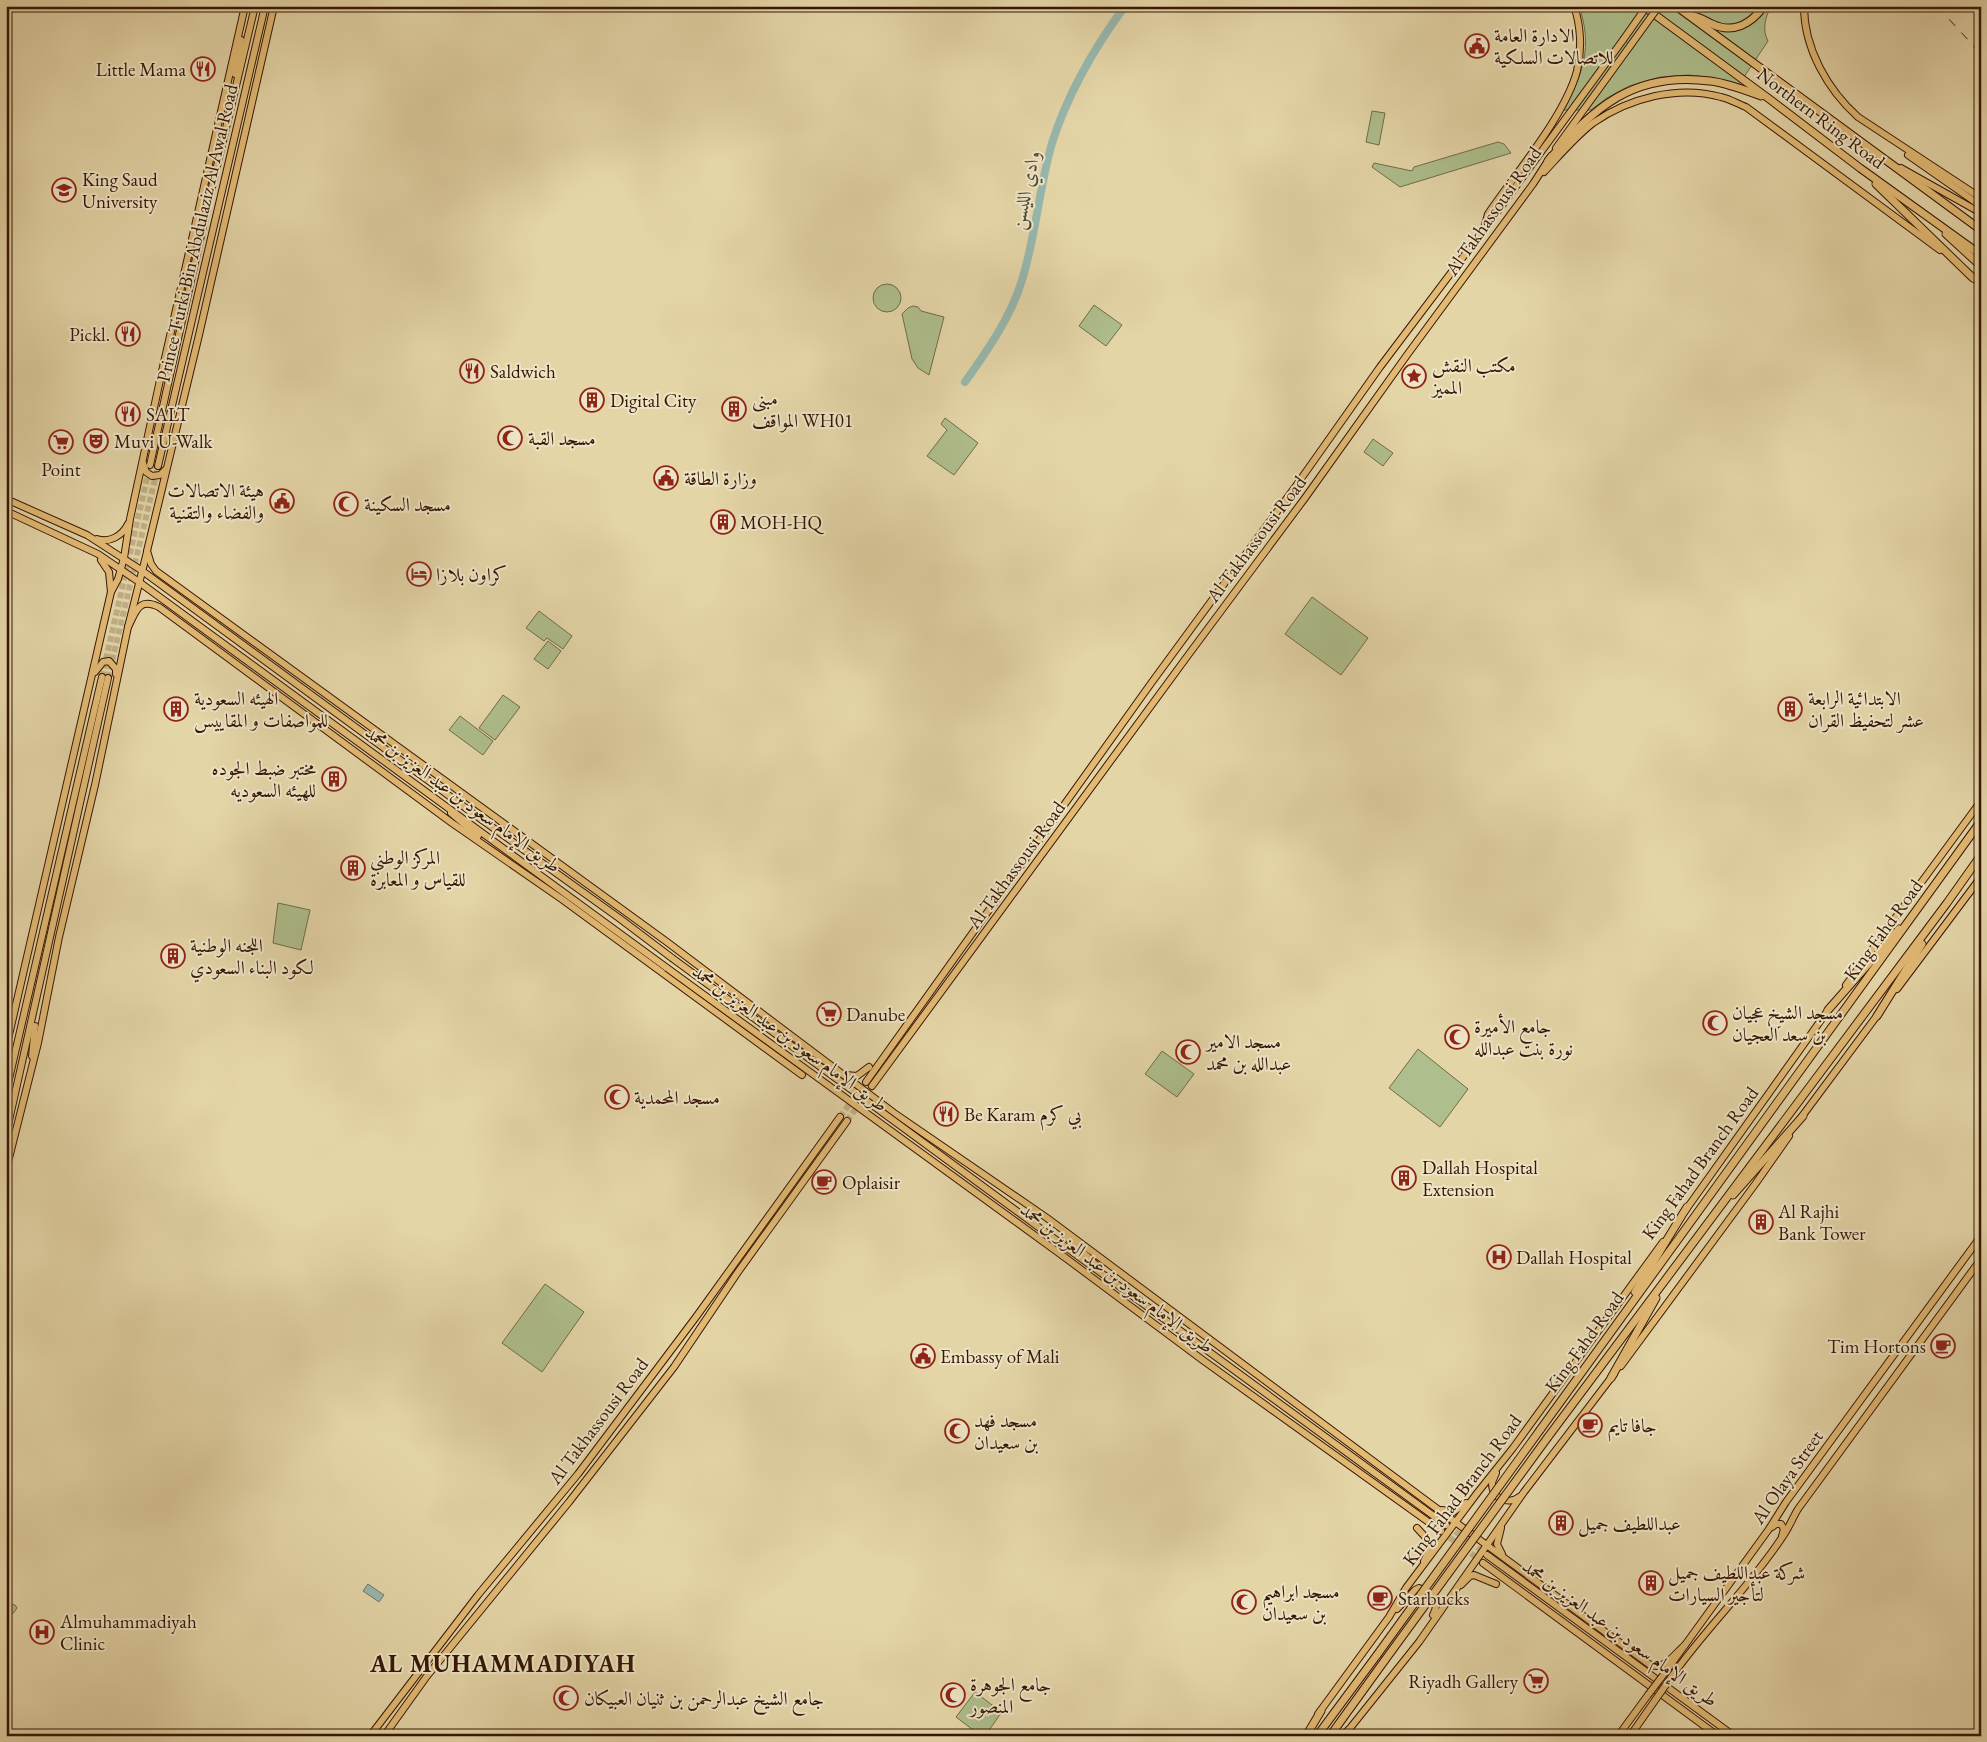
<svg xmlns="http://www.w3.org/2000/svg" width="1987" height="1742" viewBox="0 0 1987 1742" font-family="'EB Garamond',Amiri,serif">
	<rect width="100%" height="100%" fill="#e4d5a7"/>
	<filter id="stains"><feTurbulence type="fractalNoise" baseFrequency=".004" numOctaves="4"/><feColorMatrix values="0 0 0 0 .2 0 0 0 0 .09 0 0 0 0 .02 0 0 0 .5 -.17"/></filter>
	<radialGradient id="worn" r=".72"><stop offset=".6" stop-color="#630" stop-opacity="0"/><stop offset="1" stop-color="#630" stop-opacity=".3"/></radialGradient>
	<g fill="#aebe8c" stroke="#726a48">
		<path d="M 1579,6 L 1771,6 C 1765,18 1762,30 1768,41 L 1738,86 L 1714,78 L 1689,75 L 1660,77 L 1629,86 L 1607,98 L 1591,110 L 1563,110 C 1583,74 1593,47 1579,6 Z"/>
		<path d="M 1372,111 L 1385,113 L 1379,145 L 1366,142 Z"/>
		<path d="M 1498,142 L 1504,144 L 1511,153 L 1400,187 L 1372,167 L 1374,163 L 1412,171 L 1414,167 Z"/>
		<circle cx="887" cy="298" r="14"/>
		<path d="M 1094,305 L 1122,325 L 1106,346 L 1079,326 Z"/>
		<path d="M 913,306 L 918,307 L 921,311 L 944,317 L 929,375 L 918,368 L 912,359 L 902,314 L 908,308 Z"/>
		<path d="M 945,418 L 978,443 L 954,475 L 927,456 L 947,430 L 941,424 Z"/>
		<path d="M 1373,439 L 1393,453 L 1383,466 L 1364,452 Z"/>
		<path d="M 1312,597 L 1368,638 L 1341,675 L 1285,634 Z"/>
		<path d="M 539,611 L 572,636 L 563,649 L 547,638 L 544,641 L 526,628 Z"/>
		<path d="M 548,641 L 561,651 L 548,669 L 534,659 Z"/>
		<path d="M 503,695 L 520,707 L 495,740 L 479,728 Z"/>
		<path d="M 460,716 L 493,741 L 483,755 L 449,730 Z"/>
		<path d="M 278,903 L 310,910 L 301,950 L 273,943 Z"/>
		<path d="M 1418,1049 L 1468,1089 L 1440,1127 L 1389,1088 Z"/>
		<path d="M 1162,1051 L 1194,1074 L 1177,1097 L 1145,1074 Z"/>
		<path d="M 545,1284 L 584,1312 L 542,1372 L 502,1343 Z"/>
		<path d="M 6,1603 L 15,1605 L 17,1608 L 6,1623 Z"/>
		<path d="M 975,1692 L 1000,1711 L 1001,1713 L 985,1736 L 981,1736 L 956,1717 Z"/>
	</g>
	<path fill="#97b8ae" stroke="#70776a" d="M 368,1584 L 384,1595 L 379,1602 L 363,1591 Z"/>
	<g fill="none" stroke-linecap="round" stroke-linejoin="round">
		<path stroke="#97b8ae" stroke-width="8" d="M 965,382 C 987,351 1011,317 1022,280 C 1036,235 1039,188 1052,143 C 1068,93 1094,48 1125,6"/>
		<g stroke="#c1af86" stroke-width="6" stroke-dasharray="6 3" stroke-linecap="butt">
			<path d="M 102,677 L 150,465"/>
			<path d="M 108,678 L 158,466"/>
			<path d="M 840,1117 L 859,1091"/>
			<path d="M 847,1121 L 872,1086"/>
			<path d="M 1448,1526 L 1486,1554"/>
			<path d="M 1442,1532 L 1480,1560"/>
		</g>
		<g stroke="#361604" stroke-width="8">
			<g id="major">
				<path d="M 274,6 L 199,335 L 147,551 L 151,564 L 156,571 L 667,942 L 894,1113 L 1047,1218 L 1432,1505 L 1649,1664 C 1664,1672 1674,1654 1685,1645"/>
				<path d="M 1804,6 C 1804,49 1828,90 1858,117 L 1981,198"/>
				<path d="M 235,74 L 241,40"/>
				<path d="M 1556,148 L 1630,46"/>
				<path d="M 1908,155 L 1981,206"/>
				<path d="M 1901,168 L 1981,213"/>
				<path d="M 1544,172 C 1559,156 1575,137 1593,123 C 1629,98 1678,85 1721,97 C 1730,99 1738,104 1746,107 L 1940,250"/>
				<path d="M 1484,228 L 1488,214 C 1515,174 1565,116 1577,71 C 1582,50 1581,26 1574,6"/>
				<path d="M 1971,276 L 1981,284"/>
				<path d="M 143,463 L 146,472 L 152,476 L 160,475 L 165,470"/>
				<path d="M 150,465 L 208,204 L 255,6"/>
				<path d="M 158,466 L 265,6"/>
				<path d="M 6,499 L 87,535 L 141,570 L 478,817 L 619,918 L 672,958"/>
				<path d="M 6,511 L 98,554 L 139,582 L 667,968"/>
				<path d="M 97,539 C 110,543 122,536 128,524"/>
				<path d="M 111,592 L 118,579 L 124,558 L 130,519 L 160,380 L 245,6"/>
				<path d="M 128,627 C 136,612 138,597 159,607 L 452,823 L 563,900 L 802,1075"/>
				<path d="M 95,672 L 103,662 L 109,661 L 116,669 L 116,674"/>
				<path d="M 451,813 L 478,836"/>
				<path d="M 1846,985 L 1981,801"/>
				<path d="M 1897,989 L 1981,877"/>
				<path d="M 6,1048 L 111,592 L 109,572 L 101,560"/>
				<path d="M 32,1056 L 35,1026"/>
				<path d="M 846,1075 L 857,1076 L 869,1067"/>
				<path d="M 866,1082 L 1152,682 L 1298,483 L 1380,367 L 1500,208 L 1623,40"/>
				<path d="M 872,1086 L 1189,654 L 1305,498 L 1407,355 L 1533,184 L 1551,156"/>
				<path d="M 6,1092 L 102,677"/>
				<path d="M 1800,1119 L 1879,1013"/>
				<path d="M 6,1134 L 108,678"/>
				<path d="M 6,1170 L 38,1043 L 59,937 L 95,785 L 128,627 L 147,552"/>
				<path d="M 1685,1211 L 1831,1006"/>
				<path d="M 1066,1236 L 1095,1264"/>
				<path d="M 1067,1248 L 1446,1525"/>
				<path d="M 1063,1256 L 1204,1361 L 1441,1531"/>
				<path d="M 1621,1366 L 1756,1183 L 1789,1136"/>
				<path d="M 1496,1473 C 1495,1476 1492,1480 1492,1484 C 1492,1499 1509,1505 1519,1497"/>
				<path d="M 1442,1510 L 1453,1512 L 1466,1503"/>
				<path d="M 1772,1527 L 1776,1524 L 1781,1524 L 1784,1529 L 1782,1536"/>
				<path d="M 1417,1528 L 1429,1541 L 1429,1551 L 1424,1561"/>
				<path d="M 1501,1528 L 1497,1544 L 1502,1554"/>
				<path d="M 1487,1555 L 1734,1736"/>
				<path d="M 1483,1563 L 1718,1736"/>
				<path d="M 1461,1585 L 1470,1576 L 1474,1575 L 1496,1584"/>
				<path d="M 1397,1609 L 1415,1590 L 1419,1588 C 1434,1594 1441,1599 1433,1615"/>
				<path d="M 1664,1674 L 1769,1529 L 1786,1502 L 1981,1236"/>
				<path d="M 1670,1679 C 1704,1630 1748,1589 1781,1539 C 1788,1530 1792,1519 1798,1509 L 1981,1259"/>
				<path d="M 1318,1714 L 1389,1617 L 1406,1588 L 1478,1492 L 1513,1448 L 1663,1242"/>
				<path d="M 1347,1732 L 1419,1642 L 1524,1492 L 1614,1374"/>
				<path d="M 370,1736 L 478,1595 L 578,1474 L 696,1317 L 840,1117"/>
				<path d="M 384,1736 L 427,1676 L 569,1502 L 674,1367 L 738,1272 L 847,1121"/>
				<path d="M 1618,1736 L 1648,1695"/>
				<path d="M 1630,1736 L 1656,1699"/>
			</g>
		</g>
		<g stroke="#361604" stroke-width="9">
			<g id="highway">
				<path d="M 1643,6 L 1768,98 L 1860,168 L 1981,255"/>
				<path d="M 1676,6 L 1981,230"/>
				<path d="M 1690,15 C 1699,17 1704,20 1712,24 C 1733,34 1751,24 1764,6"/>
				<path d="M 1548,161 C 1594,107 1634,71 1710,81 C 1727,83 1745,90 1761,96"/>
				<path d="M 1876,184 L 1973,278"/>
				<path d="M 1946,234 L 1981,266"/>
				<path d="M 1828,1010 L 1899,929"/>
				<path d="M 1877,1016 L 1922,944"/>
				<path d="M 1733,1195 L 1803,1116"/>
				<path d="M 1635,1292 L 1687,1207"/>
				<path d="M 1611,1378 L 1656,1298"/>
				<path d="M 1540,1430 L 1981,821"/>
				<path d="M 1548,1437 L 1947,903 L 1981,855"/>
				<path d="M 1306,1736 L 1321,1711"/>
				<path d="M 1317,1736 L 1377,1655"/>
				<path d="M 1330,1736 L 1385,1660"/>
				<path d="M 1343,1736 L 1349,1730"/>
			</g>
		</g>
		<use href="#major" stroke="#e2ba74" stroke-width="6"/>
		<use href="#highway" stroke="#e2ba74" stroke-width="7"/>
		<path stroke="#361604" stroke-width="1" stroke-dasharray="9 9" stroke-linecap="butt" d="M 1937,6 L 1981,54"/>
		<g stroke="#361604" stroke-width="8" stroke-linecap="butt">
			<g id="major-bridge">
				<path d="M 1623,40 L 1647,6"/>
				<path d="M 1630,46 L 1659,6"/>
				<path d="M 672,958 L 1067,1248"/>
				<path d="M 667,968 L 1063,1256"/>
				<path d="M 1648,1695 L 1664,1674"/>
				<path d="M 1656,1699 L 1670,1679"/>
			</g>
		</g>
		<g stroke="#361604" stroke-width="9" stroke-linecap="butt">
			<g id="highway-bridge">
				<path d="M 1377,1655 L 1540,1430"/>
				<path d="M 1385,1660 L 1548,1437"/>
			</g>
		</g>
		<use href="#major-bridge" stroke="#e2ba74" stroke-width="6"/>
		<use href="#highway-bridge" stroke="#e2ba74" stroke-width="7"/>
	</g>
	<defs>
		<g id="civic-ring" transform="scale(1.25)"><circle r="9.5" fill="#ede4c6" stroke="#8f2418" stroke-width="1.5"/><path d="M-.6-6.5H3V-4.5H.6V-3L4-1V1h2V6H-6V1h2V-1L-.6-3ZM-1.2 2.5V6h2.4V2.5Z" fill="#8f2418"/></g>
		<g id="restaurant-ring" transform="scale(1.25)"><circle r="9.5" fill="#ede4c6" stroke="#8f2418" stroke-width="1.5"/><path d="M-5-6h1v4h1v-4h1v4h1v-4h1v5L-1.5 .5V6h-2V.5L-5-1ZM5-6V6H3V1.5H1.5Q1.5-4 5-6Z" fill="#8f2418"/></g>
		<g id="university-ring" transform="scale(1.25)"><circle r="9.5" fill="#ede4c6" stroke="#8f2418" stroke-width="1.5"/><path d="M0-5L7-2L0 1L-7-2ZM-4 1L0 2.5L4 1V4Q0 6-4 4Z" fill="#8f2418"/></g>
		<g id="sight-ring" transform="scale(1.25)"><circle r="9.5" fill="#ede4c6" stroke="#8f2418" stroke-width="1.5"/><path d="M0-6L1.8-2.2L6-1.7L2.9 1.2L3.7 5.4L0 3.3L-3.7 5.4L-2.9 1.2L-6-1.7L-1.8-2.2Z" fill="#8f2418"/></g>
		<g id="building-ring" transform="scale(1.25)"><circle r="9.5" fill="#ede4c6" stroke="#8f2418" stroke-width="1.5"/><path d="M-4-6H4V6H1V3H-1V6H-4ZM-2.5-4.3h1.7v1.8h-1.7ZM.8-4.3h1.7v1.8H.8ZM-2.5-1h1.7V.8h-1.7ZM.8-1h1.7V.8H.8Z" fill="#8f2418"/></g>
		<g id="mosque-ring" transform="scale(1.25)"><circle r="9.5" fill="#ede4c6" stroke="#8f2418" stroke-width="1.5"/><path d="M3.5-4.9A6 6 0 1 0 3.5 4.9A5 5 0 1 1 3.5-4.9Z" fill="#8f2418"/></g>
		<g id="theatre-ring" transform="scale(1.25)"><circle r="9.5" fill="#ede4c6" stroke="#8f2418" stroke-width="1.5"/><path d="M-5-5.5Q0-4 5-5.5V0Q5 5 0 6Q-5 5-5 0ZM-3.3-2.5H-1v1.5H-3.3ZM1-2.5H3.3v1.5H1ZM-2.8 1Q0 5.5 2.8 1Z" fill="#8f2418"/></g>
		<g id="supermarket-ring" transform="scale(1.25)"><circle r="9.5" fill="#ede4c6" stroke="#8f2418" stroke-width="1.5"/><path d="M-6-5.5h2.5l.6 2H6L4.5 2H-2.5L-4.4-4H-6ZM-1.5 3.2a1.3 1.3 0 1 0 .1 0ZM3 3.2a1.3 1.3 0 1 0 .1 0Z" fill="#8f2418"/></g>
		<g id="hotel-ring" transform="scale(1.25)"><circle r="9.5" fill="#ede4c6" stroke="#8f2418" stroke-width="1.5"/><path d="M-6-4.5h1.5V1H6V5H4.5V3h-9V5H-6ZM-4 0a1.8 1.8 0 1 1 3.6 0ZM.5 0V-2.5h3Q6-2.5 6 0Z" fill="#8f2418"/></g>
		<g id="cafe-ring" transform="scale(1.25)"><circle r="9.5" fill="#ede4c6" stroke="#8f2418" stroke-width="1.5"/><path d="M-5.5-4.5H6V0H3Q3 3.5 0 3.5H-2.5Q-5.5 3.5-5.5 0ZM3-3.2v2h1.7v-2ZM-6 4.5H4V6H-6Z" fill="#8f2418"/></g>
		<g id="hospital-ring" transform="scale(1.25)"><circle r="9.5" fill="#ede4c6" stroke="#8f2418" stroke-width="1.5"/><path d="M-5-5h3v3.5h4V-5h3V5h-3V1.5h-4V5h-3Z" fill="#8f2418"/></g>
	</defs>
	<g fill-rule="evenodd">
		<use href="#civic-ring" x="1477" y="46"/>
		<use href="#restaurant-ring" x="203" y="69"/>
		<use href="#university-ring" x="64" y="190"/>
		<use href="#restaurant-ring" x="128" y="334"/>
		<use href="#restaurant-ring" x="472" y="371"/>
		<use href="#sight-ring" x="1414" y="376"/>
		<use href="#building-ring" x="592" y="400"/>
		<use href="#building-ring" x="734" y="409"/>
		<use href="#restaurant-ring" x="128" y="414"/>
		<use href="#mosque-ring" x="510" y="438"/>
		<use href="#theatre-ring" x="96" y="441"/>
		<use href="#supermarket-ring" x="61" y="442"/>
		<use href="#civic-ring" x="666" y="478"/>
		<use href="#civic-ring" x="282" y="501"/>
		<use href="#mosque-ring" x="346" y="504"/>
		<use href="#building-ring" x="723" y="522"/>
		<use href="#hotel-ring" x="419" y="574"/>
		<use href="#building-ring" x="176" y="709"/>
		<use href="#building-ring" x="1790" y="709"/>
		<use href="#building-ring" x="334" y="779"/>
		<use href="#building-ring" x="353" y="868"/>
		<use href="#building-ring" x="173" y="956"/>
		<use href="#supermarket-ring" x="829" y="1014"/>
		<use href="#mosque-ring" x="1715" y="1023"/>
		<use href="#mosque-ring" x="1457" y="1037"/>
		<use href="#mosque-ring" x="1188" y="1052"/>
		<use href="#mosque-ring" x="617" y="1097"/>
		<use href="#restaurant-ring" x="946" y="1114"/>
		<use href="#building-ring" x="1404" y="1178"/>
		<use href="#cafe-ring" x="824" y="1182"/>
		<use href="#building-ring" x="1761" y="1222"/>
		<use href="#hospital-ring" x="1499" y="1257"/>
		<use href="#cafe-ring" x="1943" y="1346"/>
		<use href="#civic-ring" x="923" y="1356"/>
		<use href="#cafe-ring" x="1590" y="1425"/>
		<use href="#mosque-ring" x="957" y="1431"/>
		<use href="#building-ring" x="1561" y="1523"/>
		<use href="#building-ring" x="1651" y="1583"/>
		<use href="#cafe-ring" x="1380" y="1598"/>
		<use href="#mosque-ring" x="1244" y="1602"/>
		<use href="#hospital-ring" x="42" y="1632"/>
		<use href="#supermarket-ring" x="1536" y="1681"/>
		<use href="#mosque-ring" x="953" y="1695"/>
		<use href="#mosque-ring" x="566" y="1698"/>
	</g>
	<g text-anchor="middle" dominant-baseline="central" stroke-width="4" stroke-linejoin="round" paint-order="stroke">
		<g font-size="19" fill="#361604" stroke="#ede4c6" text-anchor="start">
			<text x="1494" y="35">الادارة العامة<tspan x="1494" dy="22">للاتصالات السلكية</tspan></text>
			<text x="186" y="69" text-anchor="end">Little Mama</text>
			<text x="82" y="179">King Saud<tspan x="82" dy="22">University</tspan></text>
			<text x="110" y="334" text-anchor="end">Pickl.</text>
			<text x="1432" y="365">مكتب النقش<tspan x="1432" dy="22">المميز</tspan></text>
			<text x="490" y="371">Saldwich</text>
			<text x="752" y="398">مبنى<tspan x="752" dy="22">المواقف WH01</tspan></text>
			<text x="610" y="400">Digital City</text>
			<text x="146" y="414">SALT</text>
			<text x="528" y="438">مسجد القبة</text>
			<text x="114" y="441">Muvi U-Walk</text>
			<text x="61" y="469" text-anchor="middle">Point</text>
			<text x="684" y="478">وزارة الطاقة</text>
			<text x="264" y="490" text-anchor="end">هيئة الاتصالات<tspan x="264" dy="22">والفضاء والتقنية</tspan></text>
			<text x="364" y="504">مسجد السكينة</text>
			<text x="740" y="522">MOH-HQ</text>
			<text x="436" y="574">كراون بلازا</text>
			<text x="194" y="698">الهيئه السعودية<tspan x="194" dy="22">للمواصفات و المقاييس</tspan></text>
			<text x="1808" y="698">الابتدائية الرابعة<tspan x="1808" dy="22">عشر لتحفيظ القران</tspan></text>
			<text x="316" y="768" text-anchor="end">مختبر ضبط الجوده<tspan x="316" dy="22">للهيئه السعوديه</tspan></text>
			<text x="370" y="857">المركز الوطني<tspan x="370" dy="22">للقياس و المعابرة</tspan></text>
			<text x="190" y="945">اللجنه الوطنية<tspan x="190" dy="22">لكود البناء السعودي</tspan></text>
			<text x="1732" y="1012">مسجد الشيخ عجيان<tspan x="1732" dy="22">بن سعد العجيان</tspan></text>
			<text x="846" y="1014">Danube</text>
			<text x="1474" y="1026">جامع الأميرة<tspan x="1474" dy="22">نورة بنت عبدالله</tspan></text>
			<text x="1206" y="1041">مسجد الامير<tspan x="1206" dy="22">عبدالله بن محمد</tspan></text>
			<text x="634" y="1097">مسجد المحمدية</text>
			<text x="964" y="1114">Be Karam بي كرم</text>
			<text x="1422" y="1167">Dallah Hospital<tspan x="1422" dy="22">Extension</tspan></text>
			<text x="842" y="1182">Oplaisir</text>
			<text x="1778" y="1211">Al Rajhi<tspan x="1778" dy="22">Bank Tower</tspan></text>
			<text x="1516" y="1257">Dallah Hospital</text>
			<text x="1926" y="1346" text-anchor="end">Tim Hortons</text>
			<text x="940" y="1356">Embassy of Mali</text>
			<text x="974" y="1420">مسجد فهد<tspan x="974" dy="22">بن سعيدان</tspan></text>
			<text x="1608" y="1425">جافا تايم</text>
			<text x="1578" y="1523">عبداللطيف جميل</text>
			<text x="1668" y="1572">شركة عبداللطيف جميل<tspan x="1668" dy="22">لتأجير السيارات</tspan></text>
			<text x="1262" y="1591">مسجد ابراهيم<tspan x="1262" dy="22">بن سعيدان</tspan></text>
			<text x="1398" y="1598">Starbucks</text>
			<text x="60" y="1621">Almuhammadiyah<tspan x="60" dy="22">Clinic</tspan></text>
			<text x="1518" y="1681" text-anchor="end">Riyadh Gallery</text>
			<text x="970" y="1684">جامع الجوهرة<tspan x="970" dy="22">المنصور</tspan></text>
			<text x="584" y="1698">جامع الشيخ عبدالرحمن بن ثنيان العبيكان</text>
		</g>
		<g font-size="19" fill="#361604" stroke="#ede4c6">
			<text transform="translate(1821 118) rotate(37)">Northern Ring Road</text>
			<text transform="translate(1493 211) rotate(-55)">Al Takhassousi Road</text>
			<text transform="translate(197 233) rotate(-77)">Prince Turki Bin Abdulaziz Al Awal Road</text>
			<text transform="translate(1256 539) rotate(-53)">Al Takhassousi Road</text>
			<text transform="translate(463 799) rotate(36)">طريق الإمام سعود بن عبد العزيز بن محمد</text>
			<text transform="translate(1016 865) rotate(-54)">Al Takhassousi Road</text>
			<text transform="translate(1883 930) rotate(-54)">King Fahd Road</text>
			<text transform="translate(790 1038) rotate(36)">طريق الإمام سعود بن عبد العزيز بن محمد</text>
			<text transform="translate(1700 1163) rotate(-54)">King Fahad Branch Road</text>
			<text transform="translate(1117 1278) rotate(37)">طريق الإمام سعود بن عبد العزيز بن محمد</text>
			<text transform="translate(1584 1342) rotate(-54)">King Fahd Road</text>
			<text transform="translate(598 1421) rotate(-53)">Al Takhassousi Road</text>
			<text transform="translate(1787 1477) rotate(-55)">Al Olaya Street</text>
			<text transform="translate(1462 1490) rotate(-53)">King Fahad Branch Road</text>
			<text transform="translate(1620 1633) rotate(36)">طريق الإمام سعود بن عبد العزيز بن محمد</text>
		</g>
		<g font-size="20" font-style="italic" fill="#534737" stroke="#ede4c6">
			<text transform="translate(1025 190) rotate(-78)">وادي الليسن</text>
		</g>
		<g font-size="24" font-weight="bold" letter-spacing="1" fill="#361604" stroke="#ede4c6">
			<text x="503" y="1663">AL MUHAMMADIYAH</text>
		</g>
	</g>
	<rect width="1987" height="1742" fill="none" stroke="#e4d5a7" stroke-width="25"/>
	<rect x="8" y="8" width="1972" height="1727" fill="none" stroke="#361604" stroke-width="2.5"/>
	<rect x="12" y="12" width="1962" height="1717" fill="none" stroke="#361604"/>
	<rect width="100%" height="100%" filter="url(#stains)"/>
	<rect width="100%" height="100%" fill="url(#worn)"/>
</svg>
